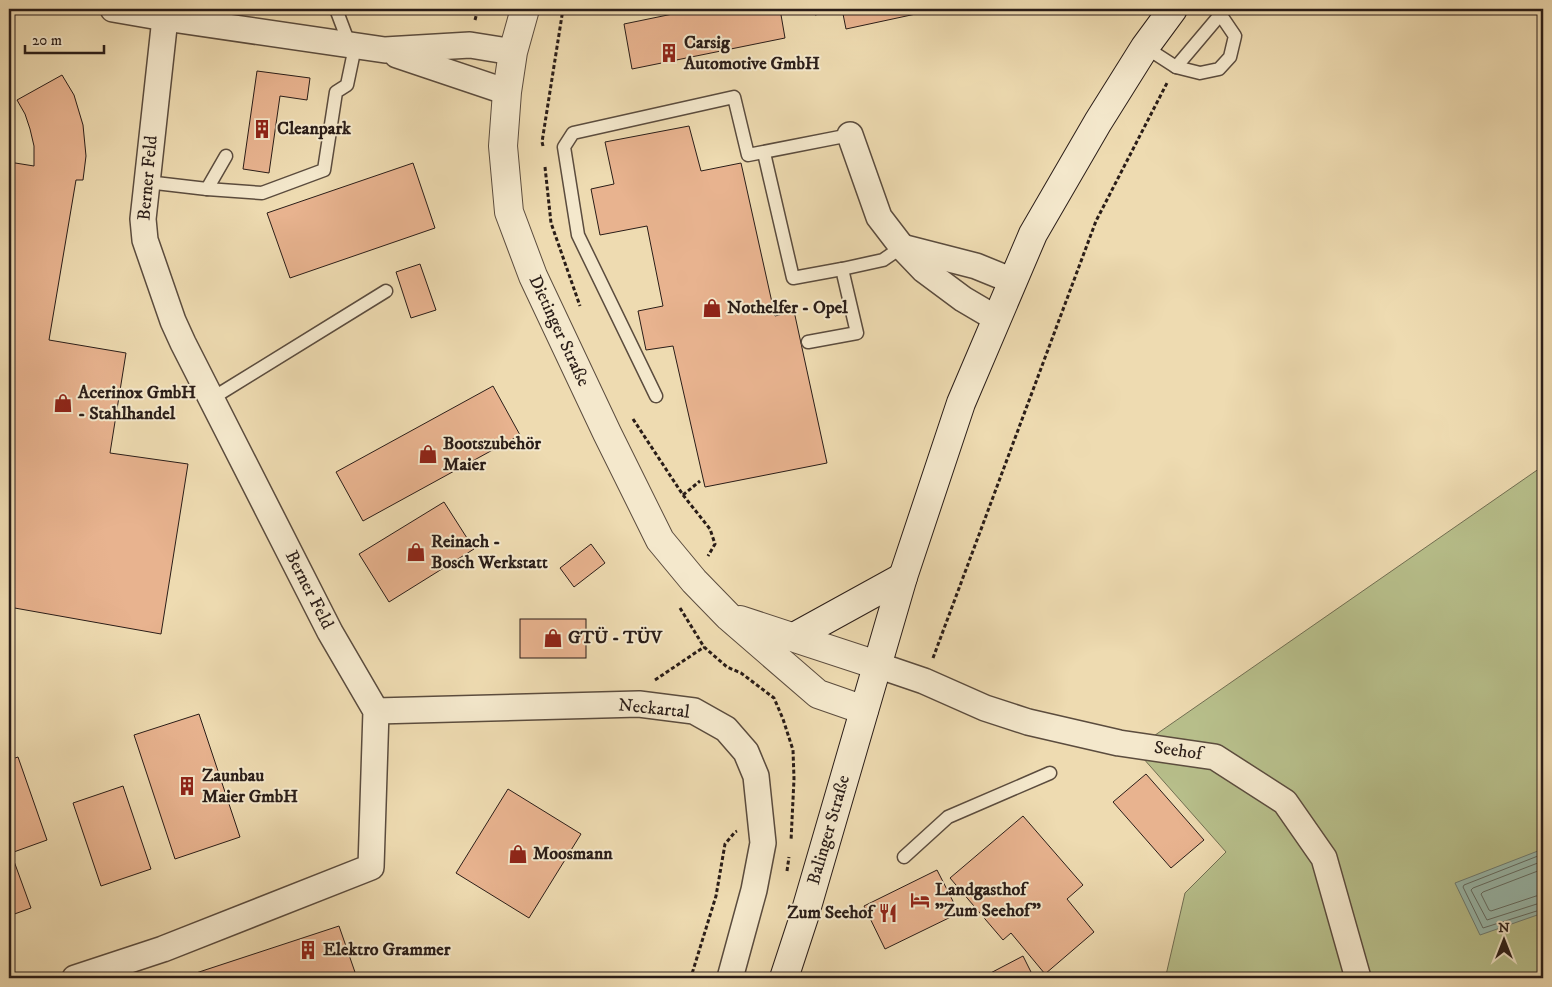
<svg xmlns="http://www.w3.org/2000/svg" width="1552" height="987" viewBox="0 0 1552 987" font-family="'IM FELL DW Pica',serif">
	<rect width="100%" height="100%" fill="#eedbb1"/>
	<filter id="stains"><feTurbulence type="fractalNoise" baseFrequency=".004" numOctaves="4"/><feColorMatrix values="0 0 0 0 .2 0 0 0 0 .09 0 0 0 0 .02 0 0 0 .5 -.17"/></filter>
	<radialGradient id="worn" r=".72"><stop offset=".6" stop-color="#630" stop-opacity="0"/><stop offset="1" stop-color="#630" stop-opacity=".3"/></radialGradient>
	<path fill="#b8c08c" stroke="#716e52" d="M 1543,466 L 1543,978 L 1169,978 L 1166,975 L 1185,893 L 1226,852 L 1135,749 Z"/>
	<path fill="#99bbaf" stroke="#6d7c73" d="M 1543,849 L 1543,913 L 1480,935 L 1455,883 Z"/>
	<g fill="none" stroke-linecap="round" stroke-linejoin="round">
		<g stroke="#626c64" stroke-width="1">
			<path d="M 1543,854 L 1464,885 L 1463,887 L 1483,928 L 1543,909"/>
			<path d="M 1543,861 L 1473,888 L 1471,890 L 1487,920 L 1543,902"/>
			<path d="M 1543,869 L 1483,892 L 1481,894 L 1489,910 L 1491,911 L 1536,896 L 1543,895"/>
		</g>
	</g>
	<g fill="#e8b38f" stroke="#2a1d18">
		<path d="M 692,9 L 780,9 L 785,38 L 632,69 L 624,24 L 692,10 Z"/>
		<path d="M 814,9 L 939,9 L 846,29 L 842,9 L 815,15 Z"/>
		<path d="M 257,71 L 310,78 L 307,100 L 280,96 L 269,173 L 243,169 Z"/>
		<path d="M 62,75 L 74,95 L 83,125 L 86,156 L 83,180 L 76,180 L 49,340 L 126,353 L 110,453 L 188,464 L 161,634 L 9,607 L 9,162 L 34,166 L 34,146 L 30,129 L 25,114 L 17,100 Z"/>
		<path d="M 689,126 L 701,171 L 741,163 L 775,316 L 794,311 L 827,463 L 705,487 L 673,346 L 646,350 L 638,311 L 663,306 L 647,226 L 600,235 L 591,189 L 614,184 L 605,142 Z"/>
		<path d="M 413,163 L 435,228 L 290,278 L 267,213 Z"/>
		<path d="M 420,264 L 436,310 L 411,318 L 396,272 Z"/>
		<path d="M 493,386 L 520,435 L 363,521 L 336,472 Z"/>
		<path d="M 444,502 L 474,549 L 389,602 L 359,554 Z"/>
		<path d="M 591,544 L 605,563 L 574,587 L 560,568 Z"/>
		<rect x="520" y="619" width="66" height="39"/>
		<path d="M 199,714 L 240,837 L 175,859 L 134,735 Z"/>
		<path d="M 18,757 L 47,840 L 11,853 L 31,908 L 9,916 L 9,760 Z"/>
		<path d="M 1146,774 L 1204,840 L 1171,868 L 1113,802 Z"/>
		<path d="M 123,786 L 151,869 L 101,886 L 73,803 Z"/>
		<path d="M 508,789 L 581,834 L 529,918 L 456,873 Z"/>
		<path d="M 1023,816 L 1083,885 L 1067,899 L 1094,932 L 1045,974 L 1011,933 L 1003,940 L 950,878 Z"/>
		<path d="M 937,870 L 959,913 L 885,949 L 864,906 Z"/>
		<path d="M 339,926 L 357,978 L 198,978 L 196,973 Z"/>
		<path d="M 1023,956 L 1034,978 L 981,978 Z"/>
	</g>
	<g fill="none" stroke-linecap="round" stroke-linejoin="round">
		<g stroke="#5b4c3e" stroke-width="15">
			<g id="service">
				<path d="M 336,9 L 350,46"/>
				<path d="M 1145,47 L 1176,67 L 1200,73 L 1219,69 L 1230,57 L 1235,36 L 1220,14"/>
				<path d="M 1176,67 L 1225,9"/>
				<path d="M 764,153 L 793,278 L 842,269"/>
				<path d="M 147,182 L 207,189 L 226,156"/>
				<path d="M 207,189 L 262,193 L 324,170 L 336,92 L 347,85 L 355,47"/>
				<path d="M 808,342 L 857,333 L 842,269 L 883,260 L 902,247"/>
				<path d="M 656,396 L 578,235 L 564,147 L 573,133 L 734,97 L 748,155 L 850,135"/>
				<path d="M 211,399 L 386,291"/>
				<path d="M 904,857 L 948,817 L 1050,773"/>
			</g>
		</g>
		<g stroke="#5b4c3e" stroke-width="28">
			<g id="minor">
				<path d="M 113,9 L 165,18 L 385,50 L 470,45 L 513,52"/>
				<path d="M 397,55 L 507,92"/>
				<path d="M 850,135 L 879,217 L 902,247 L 924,270 L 963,299 L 997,319"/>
				<path d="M 902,247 L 976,266 L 1013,281"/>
				<path d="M 877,665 L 924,681 L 985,708 L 1028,722 L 1119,743 L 1215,757 L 1285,802 L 1324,858 L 1358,978"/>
				<path d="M 376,711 L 639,704 L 694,711 L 726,729 L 746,752 L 756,776 L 763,843 L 754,890 L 730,978"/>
				<path d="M 75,978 L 163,949 L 371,867 L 376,711 L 330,632 L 183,343 L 173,321 L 145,240 L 143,219 L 146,192 L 166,9"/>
			</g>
		</g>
		<g stroke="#5b4c3e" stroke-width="30">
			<g id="tertiary">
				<path d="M 525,9 L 513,52 L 507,92 L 503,146 L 509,212 L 533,276 L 607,433 L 660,540 L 694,581 L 729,617 L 818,694 L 864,710"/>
				<path d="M 740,620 L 877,665"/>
			</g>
		</g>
		<g stroke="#2a1d18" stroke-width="30">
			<g id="secondary">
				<path d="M 794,637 L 903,577"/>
				<path d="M 784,978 L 804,917 L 903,577 L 961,403 L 1033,234 L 1098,122 L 1145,47 L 1173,9"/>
			</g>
		</g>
		<g stroke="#2a1d18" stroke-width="3" stroke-dasharray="4 2.5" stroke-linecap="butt">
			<path d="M 475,20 L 478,9"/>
			<path d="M 543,146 L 542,142 L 563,9"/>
			<path d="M 545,167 L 551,223 L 580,306"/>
			<path d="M 633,419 L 683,495 L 710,529 L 715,544 L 708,556"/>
			<path d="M 683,495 L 700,481"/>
			<path d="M 680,608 L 704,647 L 727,667 L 741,673 L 774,698 L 783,719 L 793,750 L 794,779 L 791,841"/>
			<path d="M 933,658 L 1096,221 L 1167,83"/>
			<path d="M 655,680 L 704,647"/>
			<path d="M 787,871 L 789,857"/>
			<path d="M 689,978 L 691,977 L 716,896 L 725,844 L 735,832 L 737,831"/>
		</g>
		<use href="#service" stroke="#f4e8cc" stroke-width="12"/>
		<use href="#minor" stroke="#f4e8cc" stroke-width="25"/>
		<use href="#tertiary" stroke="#f4e8cc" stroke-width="28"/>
		<use href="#secondary" stroke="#f4e8cc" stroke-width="28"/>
	</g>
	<defs>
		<g id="building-bare" transform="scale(1.5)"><path d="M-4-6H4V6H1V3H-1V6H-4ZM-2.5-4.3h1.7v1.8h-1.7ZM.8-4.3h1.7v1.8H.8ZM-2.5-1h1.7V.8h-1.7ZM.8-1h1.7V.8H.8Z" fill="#8f2418" stroke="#f4e8cc" stroke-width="2.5" paint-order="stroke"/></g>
		<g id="shop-bare" transform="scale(1.5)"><path d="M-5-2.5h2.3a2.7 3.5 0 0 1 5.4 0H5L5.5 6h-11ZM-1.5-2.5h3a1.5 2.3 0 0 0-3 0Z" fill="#8f2418" stroke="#f4e8cc" stroke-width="2.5" paint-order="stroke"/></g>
		<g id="hotel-bare" transform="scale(1.5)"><path d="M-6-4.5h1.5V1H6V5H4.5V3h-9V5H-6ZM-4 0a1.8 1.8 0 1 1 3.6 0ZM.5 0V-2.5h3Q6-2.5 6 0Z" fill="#8f2418" stroke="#f4e8cc" stroke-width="2.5" paint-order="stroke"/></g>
		<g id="restaurant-bare" transform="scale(1.5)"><path d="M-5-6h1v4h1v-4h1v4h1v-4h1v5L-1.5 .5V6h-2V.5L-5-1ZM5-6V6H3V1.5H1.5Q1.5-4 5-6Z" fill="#8f2418" stroke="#f4e8cc" stroke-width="2.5" paint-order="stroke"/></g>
	</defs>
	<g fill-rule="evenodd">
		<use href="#building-bare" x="669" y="53"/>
		<use href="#building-bare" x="262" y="129"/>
		<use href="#shop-bare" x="712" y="308"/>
		<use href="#shop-bare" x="63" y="403"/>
		<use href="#shop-bare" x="428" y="454"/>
		<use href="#shop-bare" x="416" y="552"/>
		<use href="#shop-bare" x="553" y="638"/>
		<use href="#building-bare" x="187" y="786"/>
		<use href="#shop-bare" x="518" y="854"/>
		<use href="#hotel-bare" x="920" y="900"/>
		<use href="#restaurant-bare" x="888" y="913"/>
		<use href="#building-bare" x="308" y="950"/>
	</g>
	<g text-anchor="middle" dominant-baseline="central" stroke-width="4" stroke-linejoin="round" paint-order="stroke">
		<g font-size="18" font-weight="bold" fill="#2a1d18" stroke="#f4e8cc" text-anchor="start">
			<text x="684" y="43">Carsig<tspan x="684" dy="21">Automotive GmbH</tspan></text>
			<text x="277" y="129">Cleanpark</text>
			<text x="727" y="308">Nothelfer - Opel</text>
			<text x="78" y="393">Acerinox GmbH<tspan x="78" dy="21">- Stahlhandel</tspan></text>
			<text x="443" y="444">Bootszubehör<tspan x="443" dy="21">Maier</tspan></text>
			<text x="431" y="542">Reinach -<tspan x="431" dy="21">Bosch Werkstatt</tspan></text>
			<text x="568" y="638">GTÜ - TÜV</text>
			<text x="202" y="776">Zaunbau<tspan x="202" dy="21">Maier GmbH</tspan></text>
			<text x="533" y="854">Moosmann</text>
			<text x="935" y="890">Landgasthof<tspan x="935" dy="21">"Zum Seehof"</tspan></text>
			<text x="873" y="913" text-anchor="end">Zum Seehof</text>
			<text x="323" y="950">Elektro Grammer</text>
		</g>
		<g font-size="18" fill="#2a1d18" stroke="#f4e8cc">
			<text transform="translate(148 178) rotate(-85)">Berner Feld</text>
			<text transform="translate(559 331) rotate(65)">Dietinger Straße</text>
			<text transform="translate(309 590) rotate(63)">Berner Feld</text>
			<text transform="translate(654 709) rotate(6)">Neckartal</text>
			<text transform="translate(1178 751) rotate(8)">Seehof</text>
			<text transform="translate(829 830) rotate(-74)">Balinger Straße</text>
		</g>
	</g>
	<rect width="1552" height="987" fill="none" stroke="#eedbb1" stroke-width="30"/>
	<rect x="10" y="10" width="1532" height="967" fill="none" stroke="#2a1d18" stroke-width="2.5"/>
	<rect x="15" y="15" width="1522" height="957" fill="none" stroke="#2a1d18"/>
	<g transform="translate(1504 940)" stroke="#f4e8cc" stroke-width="4" paint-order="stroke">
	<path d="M0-4L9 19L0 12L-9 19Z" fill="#2a1d18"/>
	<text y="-8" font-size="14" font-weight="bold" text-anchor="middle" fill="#2a1d18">N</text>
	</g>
	<path d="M25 45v8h79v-8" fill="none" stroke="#2a1d18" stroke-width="2.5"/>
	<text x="32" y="45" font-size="15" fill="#2a1d18" stroke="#f4e8cc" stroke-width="4" paint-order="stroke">20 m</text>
	<rect width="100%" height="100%" filter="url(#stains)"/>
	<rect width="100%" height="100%" fill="url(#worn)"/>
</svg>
